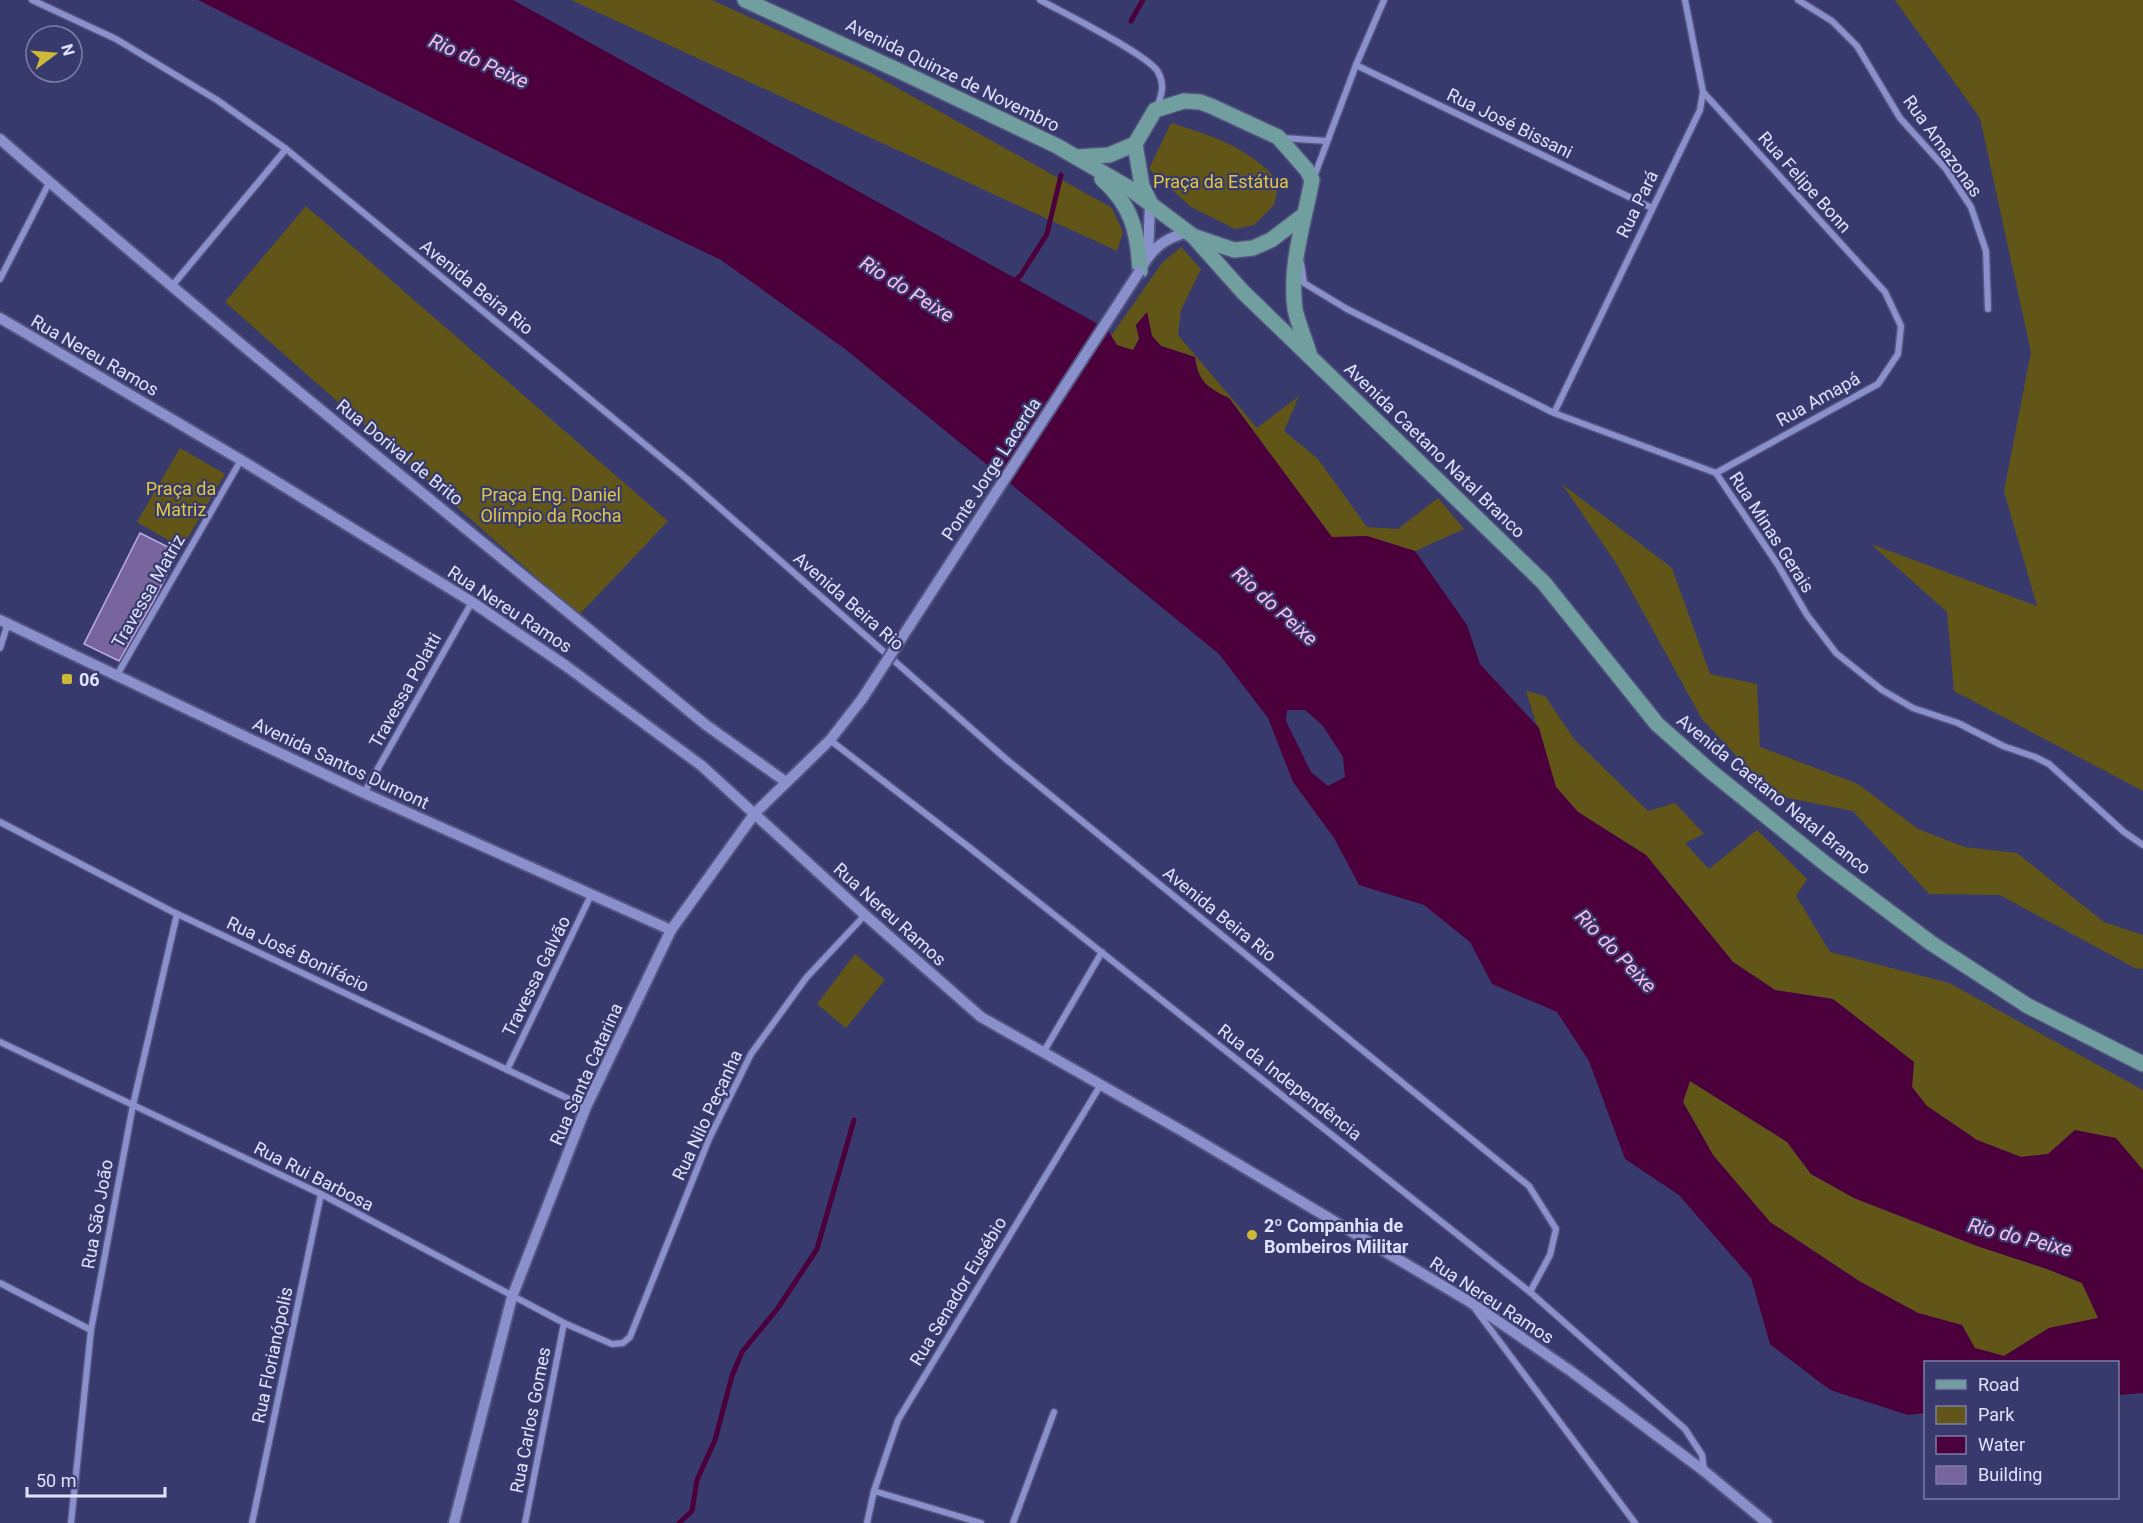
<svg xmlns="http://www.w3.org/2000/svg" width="2143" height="1523" viewBox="0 0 2143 1523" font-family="Roboto,sans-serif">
	<rect width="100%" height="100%" fill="#383a6e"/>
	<g fill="#615618">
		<path d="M 571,0 L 712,0 L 869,72 L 1112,208 L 1123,232 L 1117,251 Z"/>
		<path d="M 1895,0 L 2143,0 L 2143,791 L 1954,691 L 1947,612 L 1871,544 L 2037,606 L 2004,491 L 2031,352 L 1980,118 Z"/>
		<path d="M 1171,123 C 1212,136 1252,148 1279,183 L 1274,205 L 1254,225 L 1235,229 L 1191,207 L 1149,169 Z"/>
		<path d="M 306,206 L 668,521 L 579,615 L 225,302 Z"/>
		<path d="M 1181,247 L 1201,269 L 1181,310 L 1178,335 L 1257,428 L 1299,396 L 1284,431 L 1318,459 L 1367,527 L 1398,529 L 1438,498 L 1464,529 L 1415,551 L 1367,536 L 1332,538 L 1229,398 C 1208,388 1198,382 1195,357 L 1161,346 L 1152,336 L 1147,312 L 1136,325 L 1139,339 L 1133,350 L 1116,345 L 1111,336 L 1162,263 Z"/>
		<path d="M 180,448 L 225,474 L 182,548 L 137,522 Z"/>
		<path d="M 1562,484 L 1672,568 L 1710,674 L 1757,684 L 1760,747 L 1858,784 L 1918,829 L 1965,847 L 2017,853 L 2104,922 L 2143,935 L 2143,969 L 2135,968 L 2000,895 L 1929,894 L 1853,811 L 1773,795 L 1702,719 L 1616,563 Z"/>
		<path d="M 1526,691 L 1545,696 L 1574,739 L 1648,811 L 1675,803 L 1704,834 L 1685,843 L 1709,869 L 1757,830 L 1807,879 L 1796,896 L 1830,952 L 1949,983 L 2143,1090 L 2143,1170 L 2075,1130 L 2048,1154 L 2021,1157 L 1977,1140 L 1927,1106 L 1912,1087 L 1914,1062 L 1833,999 L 1775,990 L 1733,962 L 1646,855 L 1578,812 L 1556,787 Z"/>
		<path d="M 855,954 L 885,980 L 846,1028 L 817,1004 Z"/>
		<path d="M 1690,1081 L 1787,1142 L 1811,1174 L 1854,1198 L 1977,1246 L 2047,1269 L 2082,1283 L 2099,1318 L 2049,1328 L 2004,1356 L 1974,1348 L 1962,1325 L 1918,1313 L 1859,1281 L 1770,1222 L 1713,1155 L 1683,1102 Z"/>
	</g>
	<path fill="#4b003b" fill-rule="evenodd" d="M 198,0 L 513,0 L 1107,329 L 1117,345 L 1133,350 L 1139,339 L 1136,325 L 1147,312 L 1152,336 L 1161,346 L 1195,357 C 1198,382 1208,388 1229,398 L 1332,537 L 1367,536 L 1415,551 L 1467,625 L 1480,664 L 1539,728 L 1556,787 L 1578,812 L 1646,855 L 1733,962 L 1775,990 L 1833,999 L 1914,1062 L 1912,1087 L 1927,1106 L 1977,1140 L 2021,1157 L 2048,1154 L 2075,1130 L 2116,1138 L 2143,1170 L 2143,1393 L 2118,1395 L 2118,1362 L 1926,1362 L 1925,1413 L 1908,1415 L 1830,1390 L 1770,1344 L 1751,1278 L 1679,1195 L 1625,1159 L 1589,1061 L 1557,1012 L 1492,984 L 1470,942 L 1424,905 L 1359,885 L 1334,838 L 1293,782 L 1268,718 L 1219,654 L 845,349 L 721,260 L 581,193 ZM 1287,710 L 1305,710 L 1323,726 L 1343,757 L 1345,777 L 1328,786 L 1311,772 L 1286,721 ZM 1690,1081 L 1787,1142 L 1811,1174 L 1854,1198 L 1977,1246 L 2047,1269 L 2082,1283 L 2098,1318 L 2049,1328 L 2004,1356 L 1975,1348 L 1962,1325 L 1918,1313 L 1859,1281 L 1770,1222 L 1713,1155 L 1683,1102 Z"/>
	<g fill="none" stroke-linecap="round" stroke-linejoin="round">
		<g stroke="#4b003b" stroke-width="5">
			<path d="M 1131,21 L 1143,0"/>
			<path d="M 1013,283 L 1021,275 L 1047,234 L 1061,175"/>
			<path d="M 679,1523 L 692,1511 L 697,1480 L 715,1440 L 732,1376 L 742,1352 L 778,1308 L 817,1249 L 854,1120"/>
		</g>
	</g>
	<path fill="#78659d" stroke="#beabe7" stroke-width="1.5" d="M 140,533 L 178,552 L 153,602 L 119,661 L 84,644 Z"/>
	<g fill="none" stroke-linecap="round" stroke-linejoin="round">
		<g stroke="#52537e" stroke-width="9">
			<g id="minor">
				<path d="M 32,0 L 116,39 L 217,100 L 286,149 L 687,479 L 1006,759 L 1529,1186 L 1556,1229 L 1550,1255 L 1530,1292"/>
				<path d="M 1040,0 C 1062,12 1149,55 1158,72 C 1165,85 1162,94 1157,107"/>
				<path d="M 1798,0 L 1832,21 L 1857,46 L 1900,118 L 1946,169 L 1971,207 L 1986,251 L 1988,309"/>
				<path d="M 1356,65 L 1652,208"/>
				<path d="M 1703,92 L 1885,292 L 1901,326 L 1898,354 L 1878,384 L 1716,473"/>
				<path d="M 1283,138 L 1327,141"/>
				<path d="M 1314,177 L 1356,65 L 1384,0"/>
				<path d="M 1301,263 L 1304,283 L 1347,309 L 1554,413 L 1716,473 L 1778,565 L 1807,615 L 1836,653 L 1882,690 L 1913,708 L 1958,723 L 2003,746 L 2035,757 L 2049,764 L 2124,832 L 2143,845"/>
				<path d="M 0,279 L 49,183"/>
				<path d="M 172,286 L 286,149"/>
				<path d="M 1554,413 L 1700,110 L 1703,92 L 1685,0"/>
				<path d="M 0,648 L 8,623"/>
				<path d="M 117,675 L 241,460"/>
				<path d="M 830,740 L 970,848 L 1530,1292 L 1685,1429 L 1702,1455 L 1704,1470"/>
				<path d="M 364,793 L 472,602"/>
				<path d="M 0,822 L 171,911 L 586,1107"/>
				<path d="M 0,1042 L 321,1194 L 564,1323 L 612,1344 L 623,1343 L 630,1337 L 709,1139 L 751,1054 L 806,978 L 865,915"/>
				<path d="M 1043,1053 L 1102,952"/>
				<path d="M 507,1070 L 591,895"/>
				<path d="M 0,1283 L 91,1330"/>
				<path d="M 1476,1310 L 1635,1523"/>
				<path d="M 874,1491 L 981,1523"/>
				<path d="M 71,1523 L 91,1330 L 133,1105 L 177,914"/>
				<path d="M 252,1523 L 321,1194"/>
				<path d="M 525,1523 L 564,1323"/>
				<path d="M 867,1523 L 874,1491 L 898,1420 L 1100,1086"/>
				<path d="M 1013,1523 L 1054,1412"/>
			</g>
		</g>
		<g stroke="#52537e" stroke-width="14">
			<g id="tertiary">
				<path d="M 0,139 C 230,340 470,531 706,725 L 786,782"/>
				<path d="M 1148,256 L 1150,203"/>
				<path d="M 1141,269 C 1152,248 1165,238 1188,232"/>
				<path d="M 0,318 L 241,460 L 472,602 L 566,666 L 702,766 L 865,915 L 981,1017 L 1184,1132 L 1470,1302 L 1572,1372 L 1704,1471 L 1767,1523"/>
				<path d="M 0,620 L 364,793 L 671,930"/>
				<path d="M 454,1523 L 512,1297 L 586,1107 L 671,930 L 755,813 L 830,740 L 862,699"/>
			</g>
		</g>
		<g stroke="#52537e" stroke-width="18">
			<g id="primary">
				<path d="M 745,0 L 908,75 L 1057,146 L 1129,188 L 1193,236 L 1234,250 L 1253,248 L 1271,240 L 1304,215"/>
				<path d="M 1077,157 L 1109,155 L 1135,144"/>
				<path d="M 1102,179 C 1132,205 1138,233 1140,271"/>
				<path d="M 1150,202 L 1142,186 L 1135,144 L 1155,110 L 1184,101 L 1200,102 L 1211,106 L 1278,137 L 1307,170 L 1312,180 C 1304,223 1289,265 1295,309 C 1298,324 1305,339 1309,353"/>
				<path d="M 1193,236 L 1243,292 L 1544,583 L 1657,724 L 1709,770 L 1827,865 L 1931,943 L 2028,1006 L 2143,1064"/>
			</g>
		</g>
		<use href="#minor" stroke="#8a90cb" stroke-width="6"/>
		<use href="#tertiary" stroke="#8a90cb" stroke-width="10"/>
		<use href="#primary" stroke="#719e9f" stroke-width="15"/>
		<g stroke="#52537e" stroke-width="14" stroke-linecap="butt">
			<path id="tertiary-bridge" d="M 862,699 L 1139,272"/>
		</g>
		<use href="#tertiary-bridge" stroke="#8a90cb" stroke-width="10"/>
	</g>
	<g fill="#ceb837" stroke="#383a6e" stroke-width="2">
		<rect x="61" y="673" width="12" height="12" rx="3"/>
		<circle cx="1252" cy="1235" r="6"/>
	</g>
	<g text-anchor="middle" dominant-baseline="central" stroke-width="4.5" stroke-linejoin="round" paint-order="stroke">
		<g font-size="18" fill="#e0e3fd" stroke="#383a6e">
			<text transform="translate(953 75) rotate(26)">Avenida Quinze de Novembro</text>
			<text transform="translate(1510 123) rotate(26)">Rua José Bissani</text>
			<text transform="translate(1943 146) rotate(54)">Rua Amazonas</text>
			<text transform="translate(1805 182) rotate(48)">Rua Felipe Bonn</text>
			<text transform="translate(1637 204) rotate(-64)">Rua Pará</text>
			<text transform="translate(477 287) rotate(39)">Avenida Beira Rio</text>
			<text transform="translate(95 355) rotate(30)">Rua Nereu Ramos</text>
			<text transform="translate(1818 399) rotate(-29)">Rua Amapá</text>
			<text transform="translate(1435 450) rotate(44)">Avenida Caetano Natal Branco</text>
			<text transform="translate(400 452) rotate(39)">Rua Dorival de Brito</text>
			<text transform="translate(991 469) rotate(-57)">Ponte Jorge Lacerda</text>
			<text transform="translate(1772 532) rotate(57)">Rua Minas Gerais</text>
			<text transform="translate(148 591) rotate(-60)">Travessa Matriz</text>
			<text transform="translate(849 601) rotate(41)">Avenida Beira Rio</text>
			<text transform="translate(510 609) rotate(33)">Rua Nereu Ramos</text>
			<text transform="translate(405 690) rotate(-61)">Travessa Polatti</text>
			<text transform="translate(341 763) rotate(25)">Avenida Santos Dumont</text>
			<text transform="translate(1774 794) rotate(39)">Avenida Caetano Natal Branco</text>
			<text transform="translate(890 914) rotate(42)">Rua Nereu Ramos</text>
			<text transform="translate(1220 914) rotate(39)">Avenida Beira Rio</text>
			<text transform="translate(298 954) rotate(25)">Rua José Bonifácio</text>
			<text transform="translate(536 976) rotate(-64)">Travessa Galvão</text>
			<text transform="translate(586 1074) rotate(-66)">Rua Santa Catarina</text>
			<text transform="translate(1290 1082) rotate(38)">Rua da Independência</text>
			<text transform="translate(707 1115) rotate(-65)">Rua Nilo Peçanha</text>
			<text transform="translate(314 1176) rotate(27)">Rua Rui Barbosa</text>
			<text transform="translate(97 1214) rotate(-80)">Rua São João</text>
			<text transform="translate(958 1291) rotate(-59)">Rua Senador Eusébio</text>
			<text transform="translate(1492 1300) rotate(33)">Rua Nereu Ramos</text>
			<text transform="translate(272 1355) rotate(-78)">Rua Florianópolis</text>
			<text transform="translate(530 1420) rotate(-79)">Rua Carlos Gomes</text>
		</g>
		<g font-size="18" fill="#dfc73f" stroke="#383a6e">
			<text x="1221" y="181">Praça da Estátua</text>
			<text x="181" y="488">Praça da<tspan x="181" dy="21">Matriz</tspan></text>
			<text x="551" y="494">Praça Eng. Daniel<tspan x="551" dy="21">Olímpio da Rocha</tspan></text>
		</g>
		<g font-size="18" font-weight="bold" fill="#e0e3fd" stroke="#383a6e" text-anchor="start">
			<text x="79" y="679">06</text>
			<text x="1264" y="1225">2º Companhia de<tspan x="1264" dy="21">Bombeiros Militar</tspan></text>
		</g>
		<g font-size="20" font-style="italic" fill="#febee9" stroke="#383a6e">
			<text transform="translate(479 61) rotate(24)">Rio do Peixe</text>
			<text transform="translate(907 289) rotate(32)">Rio do Peixe</text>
			<text transform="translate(1275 606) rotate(42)">Rio do Peixe</text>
			<text transform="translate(1616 951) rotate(46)">Rio do Peixe</text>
			<text transform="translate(2020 1237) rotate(14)">Rio do Peixe</text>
		</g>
	</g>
	<rect x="1924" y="1361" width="195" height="138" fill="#383a6e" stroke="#7b7ea7" stroke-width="1.5"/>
	<rect x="1936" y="1380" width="30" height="9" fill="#719e9f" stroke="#7b7ea7" stroke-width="1.5"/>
	<text x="1978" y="1391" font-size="18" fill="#e0e3fd">Road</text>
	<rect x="1936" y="1406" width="30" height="18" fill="#615618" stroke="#7b7ea7" stroke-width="1.5"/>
	<text x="1978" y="1421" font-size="18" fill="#e0e3fd">Park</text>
	<rect x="1936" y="1436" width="30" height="18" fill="#4b003b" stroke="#7b7ea7" stroke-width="1.5"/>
	<text x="1978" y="1451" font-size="18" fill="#e0e3fd">Water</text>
	<rect x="1936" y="1466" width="30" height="18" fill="#78659d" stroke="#7b7ea7" stroke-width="1.5"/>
	<text x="1978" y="1481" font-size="18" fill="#e0e3fd">Building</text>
	<g transform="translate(54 54) rotate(74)"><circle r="28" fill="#383a6e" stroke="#7b7ea7" stroke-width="1.5"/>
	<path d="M0-4.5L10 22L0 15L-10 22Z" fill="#ceb837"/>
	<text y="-9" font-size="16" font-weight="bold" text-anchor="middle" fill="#e0e3fd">N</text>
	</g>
	<path d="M27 1487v9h138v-9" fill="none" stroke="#e0e3fd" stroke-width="3"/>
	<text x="36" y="1487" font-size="18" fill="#e0e3fd" stroke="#383a6e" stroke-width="4.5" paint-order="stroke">50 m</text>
</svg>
